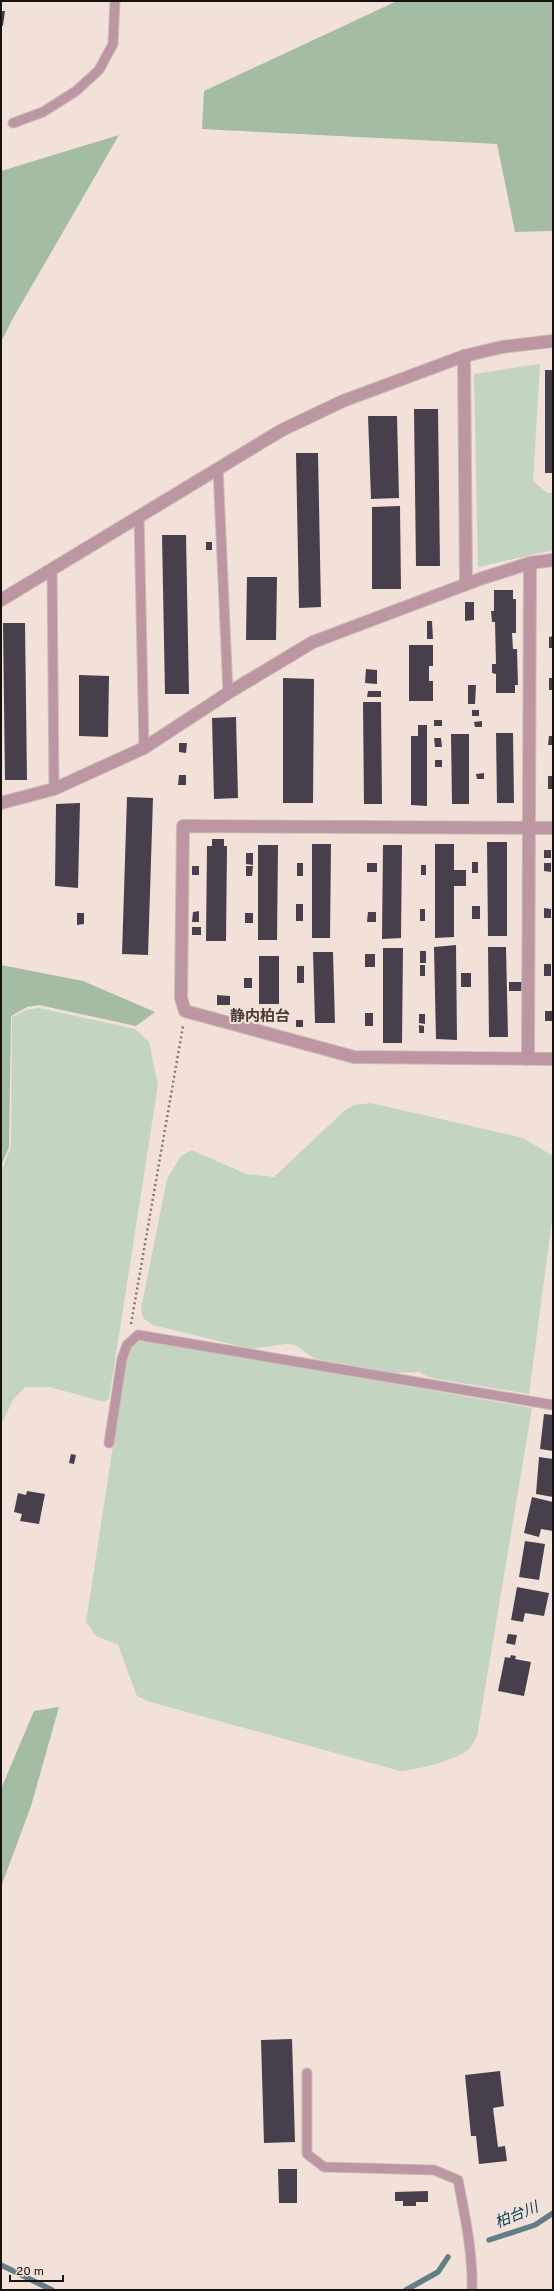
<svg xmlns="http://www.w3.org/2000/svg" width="554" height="2291" viewBox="0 0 554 2291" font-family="Overpass,'Noto Sans JP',sans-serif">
	<rect width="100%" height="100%" fill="#f2e1d9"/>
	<g fill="#c3d4c1">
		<path d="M 540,364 L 533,481 L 547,493 L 553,493 L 553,550 L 478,567 L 474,374 Z"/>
		<path d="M 39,1008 L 135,1029 L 149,1042 L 158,1085 L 109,1399 L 104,1402 L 50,1387 L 25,1387 L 13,1400 L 1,1425 L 1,1172 L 11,1147 L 12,1017 L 26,1010 Z"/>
		<path d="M 371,1103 L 523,1138 L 553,1156 L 553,1213 L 529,1394 L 431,1378 L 419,1372 L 395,1373 L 315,1359 L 295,1345 L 286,1344 L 251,1349 L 153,1325 L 143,1318 L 141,1309 L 167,1179 L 181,1156 L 192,1150 L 246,1174 L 274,1177 L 344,1111 L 354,1105 Z"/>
		<path d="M 144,1340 L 532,1408 L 477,1736 C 475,1740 472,1746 469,1749 C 457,1760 416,1770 400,1771 L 147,1701 L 137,1696 L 118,1645 L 96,1636 L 86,1622 L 126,1361 C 129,1350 133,1343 144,1340 Z"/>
	</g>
	<g fill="#a4bca1">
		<path d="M 397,1 L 553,1 L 553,231 L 515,232 L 497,144 L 202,129 L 204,91 Z"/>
		<path d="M 119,135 L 12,320 L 1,342 L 1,171 Z"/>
		<path d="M 1,965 L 83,981 L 155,1012 L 136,1026 L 39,1005 L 27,1007 L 11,1016 L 9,1147 L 1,1166 Z"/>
		<path d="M 59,1707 L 31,1806 L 1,1887 L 1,1789 L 34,1711 Z"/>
	</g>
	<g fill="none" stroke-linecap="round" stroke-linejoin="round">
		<g stroke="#637e85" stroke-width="5.5">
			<path d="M 489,2240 L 535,2225 L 553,2213"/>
			<path d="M 1,2265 L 52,2290"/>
			<path d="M 406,2290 L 438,2272 L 448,2257"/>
		</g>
	</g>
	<g fill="#47404c">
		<path d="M 1,11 L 5,11 L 3,26 L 1,25 Z"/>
		<rect x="545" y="370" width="8" height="103"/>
		<path d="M 414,409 L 438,409 L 440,566 L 416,566 Z"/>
		<path d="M 368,416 L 397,416 L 399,498 L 371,499 Z"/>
		<path d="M 296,453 L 318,453 L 321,607 L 299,608 Z"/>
		<path d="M 400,506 L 401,589 L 372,589 L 372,507 Z"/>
		<path d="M 162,535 L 186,535 L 189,694 L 165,694 Z"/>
		<rect x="206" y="542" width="6" height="8"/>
		<path d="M 247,577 L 277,577 L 276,640 L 246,640 Z"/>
		<path d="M 494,590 L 513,590 L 513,599 L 516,599 L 516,633 L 512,633 L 513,649 L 517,649 L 518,685 L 515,685 L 515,693 L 496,693 L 496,674 L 492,673 L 492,664 L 496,664 L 495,622 L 492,622 L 491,611 L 494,611 Z"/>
		<path d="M 465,602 L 474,602 L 474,620 L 465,621 Z"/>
		<path d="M 427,621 L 432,621 L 433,639 L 427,639 Z"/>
		<path d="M 3,623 L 25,623 L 27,780 L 5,780 Z"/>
		<path d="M 553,636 L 553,648 L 549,648 L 549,637 Z"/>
		<path d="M 409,645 L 433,645 L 433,666 L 429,666 L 429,681 L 433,681 L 433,701 L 409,701 Z"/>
		<path d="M 366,669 L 377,670 L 377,684 L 365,683 Z"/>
		<path d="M 79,675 L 109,676 L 108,737 L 79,736 Z"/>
		<path d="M 283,678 L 314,679 L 313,803 L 283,803 Z"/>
		<rect x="549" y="678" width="4" height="12"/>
		<path d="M 468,685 L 476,685 L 475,704 L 468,704 Z"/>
		<path d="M 368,691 L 381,691 L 381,697 L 367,697 Z"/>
		<path d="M 363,702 L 381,702 L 382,804 L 364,804 Z"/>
		<rect x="472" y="710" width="7" height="6"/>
		<path d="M 236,717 L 238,798 L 214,799 L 212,718 Z"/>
		<rect x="434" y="720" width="8" height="6"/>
		<path d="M 482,721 L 482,727 L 475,727 L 474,722 Z"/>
		<path d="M 418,725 L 427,725 L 427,806 L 411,805 L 411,736 L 418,736 Z"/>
		<path d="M 496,733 L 513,733 L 514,803 L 497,803 Z"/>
		<path d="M 451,734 L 469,734 L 469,804 L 452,804 Z"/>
		<path d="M 549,736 L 553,736 L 553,745 L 548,745 Z"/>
		<path d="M 434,738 L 441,738 L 442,747 L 435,747 Z"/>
		<path d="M 179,743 L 187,743 L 186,753 L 179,752 Z"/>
		<rect x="435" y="760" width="7" height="7"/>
		<path d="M 484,773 L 484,779 L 477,779 L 476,774 Z"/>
		<path d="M 179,775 L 186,775 L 186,785 L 178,785 Z"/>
		<rect x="548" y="776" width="5" height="13"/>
		<path d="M 127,797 L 153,798 L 148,955 L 122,954 Z"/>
		<path d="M 80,803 L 78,888 L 55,886 L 56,804 Z"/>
		<path d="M 212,839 L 224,839 L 224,846 L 227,846 L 226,941 L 206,941 L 207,846 L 212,846 Z"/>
		<path d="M 487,842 L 507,842 L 507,936 L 488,936 Z"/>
		<path d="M 312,844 L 331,844 L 330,938 L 312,938 Z"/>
		<path d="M 435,844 L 454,844 L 454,870 L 466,870 L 466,886 L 454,886 L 454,937 L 435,938 Z"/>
		<path d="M 258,845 L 278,845 L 277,940 L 258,940 Z"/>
		<path d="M 383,845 L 402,845 L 401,938 L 382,939 Z"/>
		<rect x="544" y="850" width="7" height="8"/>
		<path d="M 246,853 L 253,853 L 253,865 L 246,864 Z"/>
		<rect x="472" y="862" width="6" height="11"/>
		<rect x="297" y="863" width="6" height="13"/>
		<rect x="367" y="863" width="10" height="9"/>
		<path d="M 544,863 L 551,863 L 551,872 L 544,871 Z"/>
		<rect x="421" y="865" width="5" height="10"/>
		<rect x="192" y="866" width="7" height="9"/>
		<path d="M 246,866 L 253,866 L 252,876 L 246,876 Z"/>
		<rect x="296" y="904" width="7" height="17"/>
		<rect x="472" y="906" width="8" height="13"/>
		<path d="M 544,908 L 551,909 L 551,918 L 544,918 Z"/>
		<rect x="420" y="909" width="5" height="12"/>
		<path d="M 199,911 L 199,922 L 192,922 L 193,912 Z"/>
		<path d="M 368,912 L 376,912 L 376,922 L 367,922 Z"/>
		<path d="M 77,913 L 84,913 L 84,924 L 77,925 Z"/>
		<rect x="245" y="913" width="8" height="10"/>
		<rect x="192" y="927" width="9" height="8"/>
		<path d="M 456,945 L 457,1040 L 436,1039 L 434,947 Z"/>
		<path d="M 488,947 L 506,947 L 508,1037 L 489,1037 Z"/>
		<path d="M 383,948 L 403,948 L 402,1043 L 383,1043 Z"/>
		<rect x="420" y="951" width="6" height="12"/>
		<path d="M 313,952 L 333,952 L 335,1023 L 315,1023 Z"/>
		<rect x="365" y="954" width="10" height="13"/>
		<rect x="259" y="956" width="20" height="48"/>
		<rect x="544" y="964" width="7" height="12"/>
		<rect x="420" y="965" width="5" height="11"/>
		<rect x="297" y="966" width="7" height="17"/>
		<rect x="461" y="973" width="10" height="14"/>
		<rect x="244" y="978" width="8" height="10"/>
		<rect x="509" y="982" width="15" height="9"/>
		<path d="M 217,995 L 230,996 L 230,1005 L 217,1005 Z"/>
		<rect x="545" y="1011" width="7" height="10"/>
		<rect x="365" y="1013" width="8" height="13"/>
		<path d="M 419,1014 L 425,1014 L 425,1024 L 419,1023 Z"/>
		<rect x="296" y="1020" width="7" height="7"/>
		<path d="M 419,1025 L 424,1026 L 424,1033 L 419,1033 Z"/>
		<path d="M 544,1414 L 553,1415 L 553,1451 L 540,1449 Z"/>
		<path d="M 71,1454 L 76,1455 L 74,1464 L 69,1463 Z"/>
		<path d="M 539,1457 L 553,1459 L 553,1497 L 536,1494 Z"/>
		<path d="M 27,1491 L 45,1494 L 39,1524 L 20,1521 L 22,1514 L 14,1512 L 18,1493 L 26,1495 Z"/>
		<path d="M 532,1497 L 553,1502 L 553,1531 L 541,1529 L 539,1537 L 524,1533 Z"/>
		<path d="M 525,1541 L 545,1544 L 539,1580 L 519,1577 Z"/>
		<path d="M 517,1587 L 549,1593 L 544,1616 L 525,1613 L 523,1622 L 511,1620 Z"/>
		<path d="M 508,1634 L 517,1635 L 515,1645 L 506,1643 Z"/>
		<path d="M 511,1655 L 516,1656 L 515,1659 L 531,1662 L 524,1696 L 498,1691 L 505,1657 L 510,1658 Z"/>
		<path d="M 292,2039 L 295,2142 L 264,2143 L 261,2040 Z"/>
		<path d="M 500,2071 L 504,2106 L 493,2108 L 498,2147 L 505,2146 L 507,2161 L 479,2164 L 476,2136 L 471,2136 L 465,2075 Z"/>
		<path d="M 278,2169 L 297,2169 L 297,2203 L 279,2203 Z"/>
		<path d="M 428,2191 L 428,2202 L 416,2202 L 416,2206 L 403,2206 L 403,2201 L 395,2201 L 395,2192 Z"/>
	</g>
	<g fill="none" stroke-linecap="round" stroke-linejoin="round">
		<g stroke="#cbbcb5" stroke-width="11">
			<g id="service">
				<path d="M 13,123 L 43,112 L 76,91 L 99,70 L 113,44 L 115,1"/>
				<path d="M 218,468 L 228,693"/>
				<path d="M 139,516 L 144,748"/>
				<path d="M 52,568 L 54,789"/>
				<path d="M 109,1443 L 122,1359 L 127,1345 L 138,1335 L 553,1405"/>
				<path d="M 307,2073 L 307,2154 L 324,2167 L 434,2170 L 458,2180 C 465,2216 473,2253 472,2290"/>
			</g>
		</g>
		<g stroke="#cbbcb5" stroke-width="14">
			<g id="minor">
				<path d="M 464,356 L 466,584"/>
				<path d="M 1,803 L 54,789 L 144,748 L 228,693 L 313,642 L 480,579 L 530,563 L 553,560"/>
				<path d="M 553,828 L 183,826 L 181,998 L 185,1011 L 354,1057 L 553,1059"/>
				<path d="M 528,1059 L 530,563"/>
			</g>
		</g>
		<g stroke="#cbbcb5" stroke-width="14">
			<path id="tertiary" d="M 1,600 L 282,430 L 343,401 L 464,356 L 502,347 L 553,341"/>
		</g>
		<path stroke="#807570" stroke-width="2.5" stroke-dasharray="2 3" stroke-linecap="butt" d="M 131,1324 L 183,1026"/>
		<use href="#service" stroke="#bc96a3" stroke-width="9"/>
		<use href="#minor" stroke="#bc96a3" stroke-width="12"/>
		<use href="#tertiary" stroke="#bc96a3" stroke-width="12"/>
	</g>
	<g text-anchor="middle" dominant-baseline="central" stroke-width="4" stroke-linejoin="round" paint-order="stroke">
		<g font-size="15" font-weight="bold" fill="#4a3d36" stroke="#f2e1d9">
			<text x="260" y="1017">静内柏台</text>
		</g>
		<g font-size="15" font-style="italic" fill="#064452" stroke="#f2e1d9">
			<text transform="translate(517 2216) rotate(-22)">柏台川</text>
		</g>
	</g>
	<rect width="554" height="2291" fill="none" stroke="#17120f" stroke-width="4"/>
	<path d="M10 2275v6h53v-6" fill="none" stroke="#17120f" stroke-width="2"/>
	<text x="16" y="2275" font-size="12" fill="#17120f" stroke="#f2e1d9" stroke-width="3" paint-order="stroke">20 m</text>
</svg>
